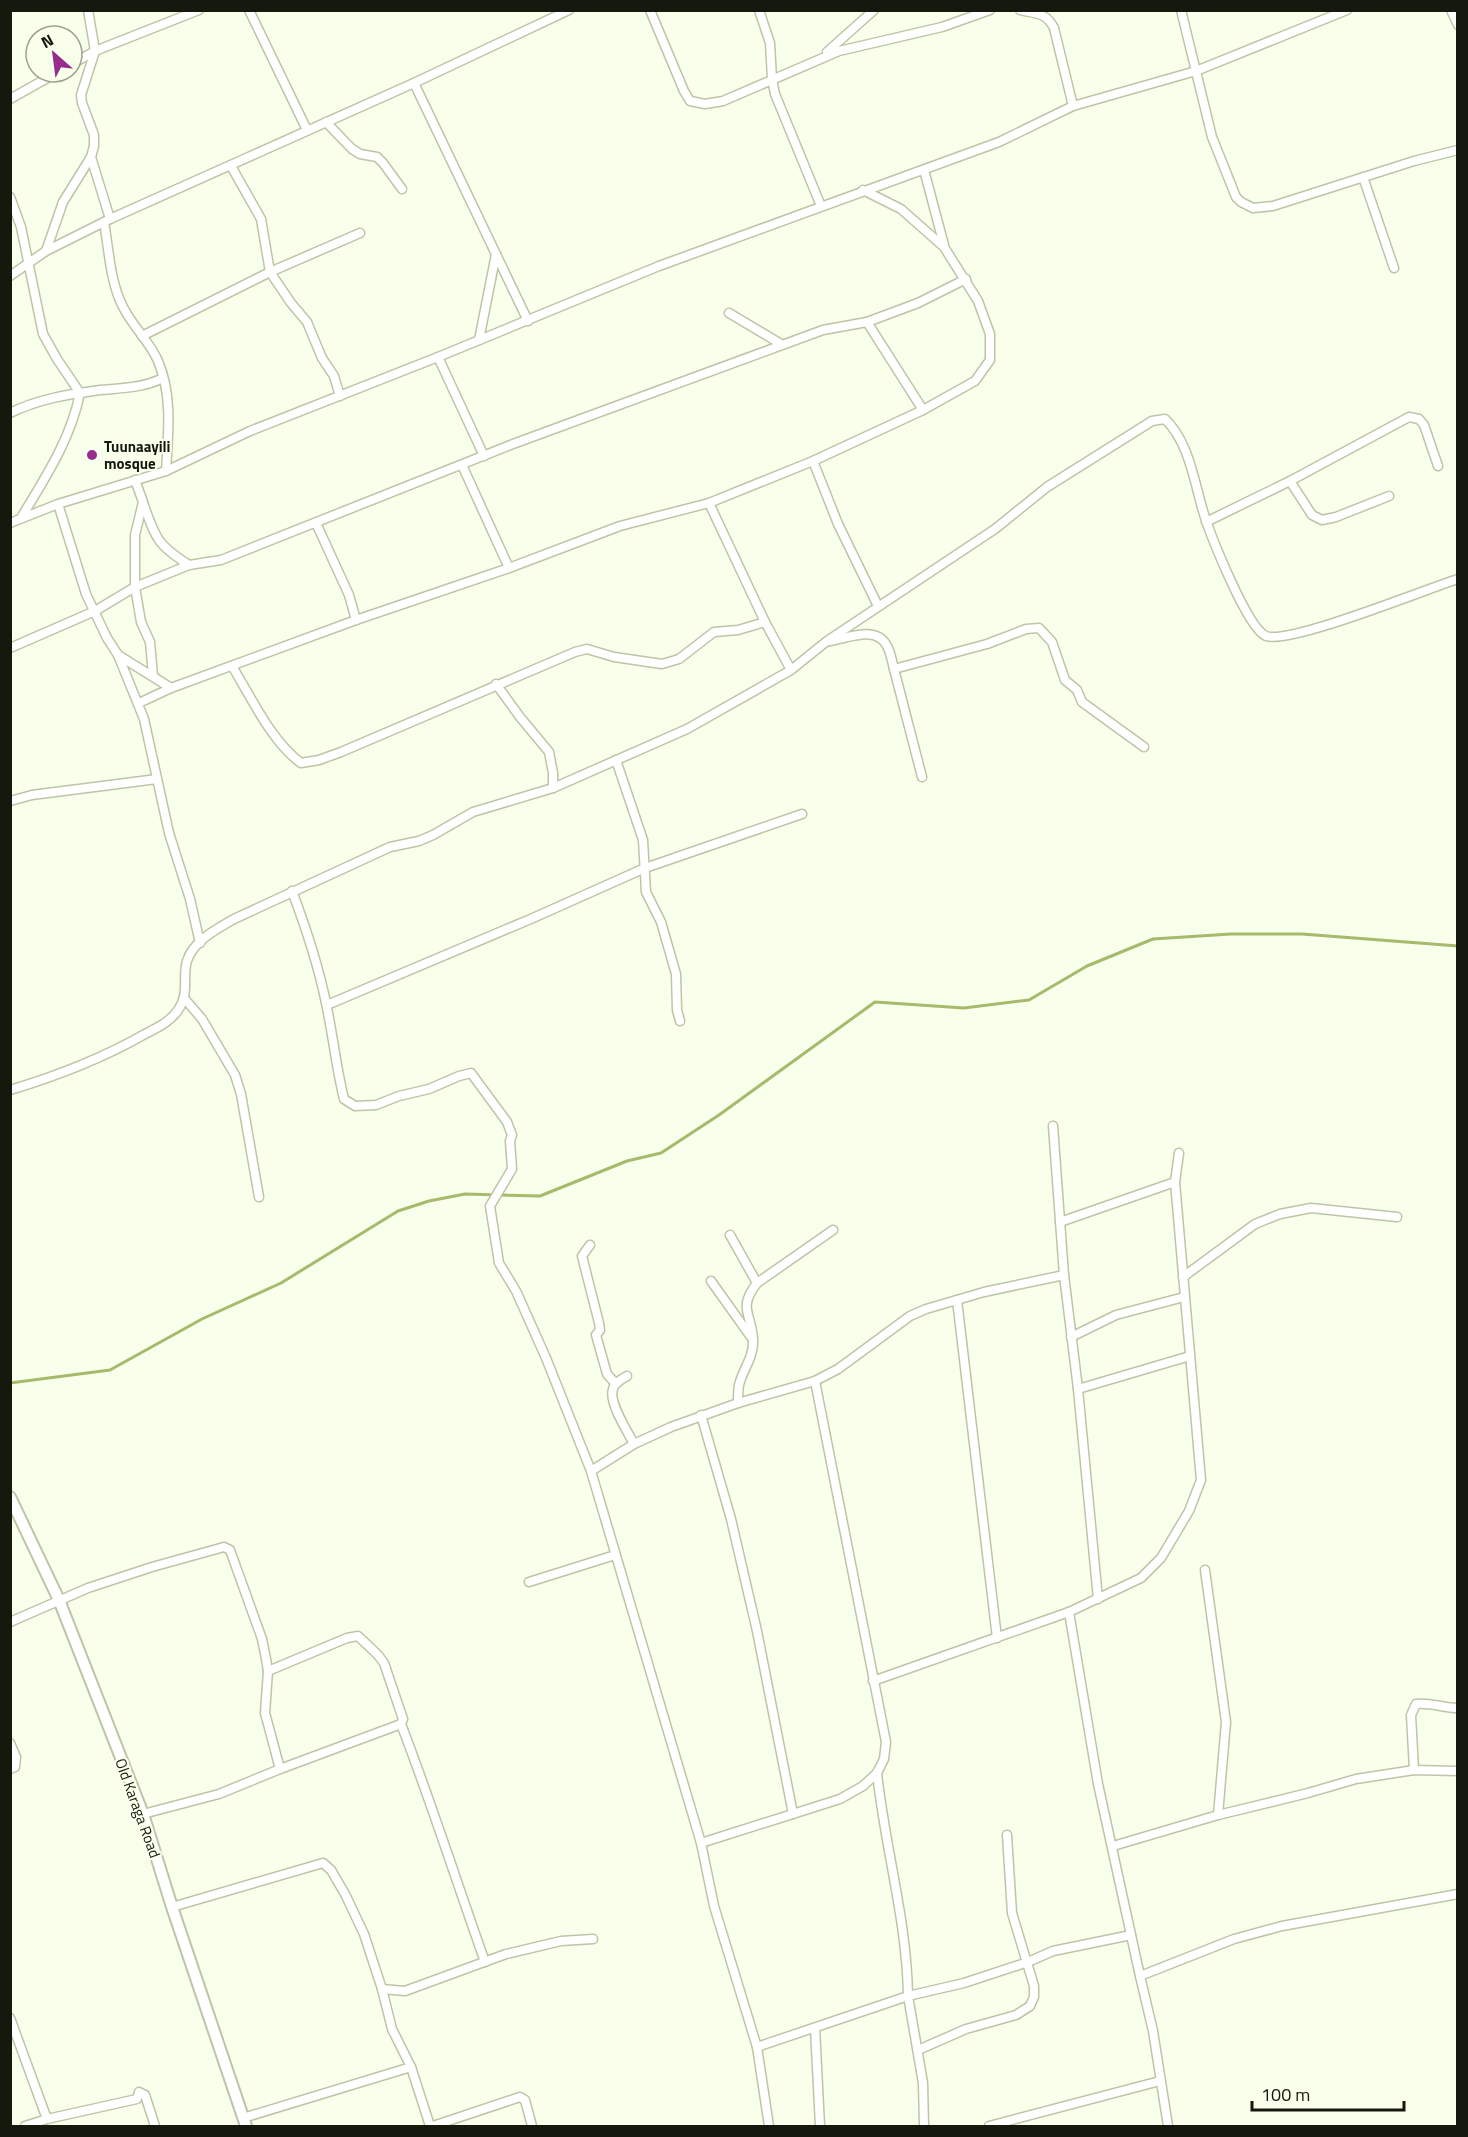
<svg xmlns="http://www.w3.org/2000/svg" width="1468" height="2137" viewBox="0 0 1468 2137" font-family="'Titillium Web',sans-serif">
	<rect width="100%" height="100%" fill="#f8ffeb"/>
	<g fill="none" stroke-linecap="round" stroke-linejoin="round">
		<path stroke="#a5bb6b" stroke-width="3" d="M 10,1383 L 110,1370 L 202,1319 L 281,1283 L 398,1211 L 429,1201 L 465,1194 L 540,1196 L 627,1161 L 661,1153 L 719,1115 L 875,1002 L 964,1008 L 1029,1000 L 1087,966 L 1153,939 L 1231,934 L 1302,934 L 1458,946"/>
		<g stroke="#bcc6a6" stroke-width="11">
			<g id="minor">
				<path d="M 88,10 L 95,51 L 81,95 L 82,103 L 94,135 L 94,146 L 91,157 L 110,219"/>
				<path d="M 249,10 L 307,130"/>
				<path d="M 650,10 L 684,91 L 690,101 L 705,104 L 723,101 L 839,51 L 942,27 L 990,10"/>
				<path d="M 759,10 L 770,43 L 772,79 L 775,94 L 821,206"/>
				<path d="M 1020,10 C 1036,14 1046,12 1054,28 L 1073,106"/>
				<path d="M 1181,10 L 1212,137 L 1236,197 L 1241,202 L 1253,208 L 1273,206 L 1414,161 L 1458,150"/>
				<path d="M 1451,10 L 1458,25"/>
				<path d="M 827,52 L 874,10"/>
				<path d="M 72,64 L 95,51 L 199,10"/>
				<path d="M 414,83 L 528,321"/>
				<path d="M 10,99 L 58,72"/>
				<path d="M 326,122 L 352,149 L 360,154 L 377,157 L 383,163 L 402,189"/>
				<path d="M 231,166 L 261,219 L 270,272 L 291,303 L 307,322 L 322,358 L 334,376 L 340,396"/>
				<path d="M 924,170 L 944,245"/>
				<path d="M 1363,177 L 1394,268"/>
				<path d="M 10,197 L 21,227 L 43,334 L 57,359 L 80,393 C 71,439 45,478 21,518"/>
				<path d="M 104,222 C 109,250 110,282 123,307 C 133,327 150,342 158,361 C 173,396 168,435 166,471"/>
				<path d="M 46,251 L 63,202 L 91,157"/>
				<path d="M 10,276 L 46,251 L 110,219 L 414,83 L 569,10"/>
				<path d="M 729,313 L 781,344"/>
				<path d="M 867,322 L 918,303 L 966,279"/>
				<path d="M 142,336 L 270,272 L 360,233"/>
				<path d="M 479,340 L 496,254"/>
				<path d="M 438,357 L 484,456"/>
				<path d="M 10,413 C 38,399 70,394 100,390 C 122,388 143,388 163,378"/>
				<path d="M 813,461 L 838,524 L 878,606"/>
				<path d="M 462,465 L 509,568"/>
				<path d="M 135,480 L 143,502 L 135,535 L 135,587 L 141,622 L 150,642 L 153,676"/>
				<path d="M 1290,481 L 1312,515 L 1322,520 L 1336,517 L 1389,496"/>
				<path d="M 143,503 C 156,538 156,544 189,565"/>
				<path d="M 709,503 L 765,622 L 791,670"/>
				<path d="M 58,504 L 86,594 L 107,638 L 118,655 L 171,688"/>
				<path d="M 1206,522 L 1290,481 L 1409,417 L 1419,419 L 1424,425 L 1438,466"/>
				<path d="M 10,523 L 58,504 L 166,471 L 250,431 L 438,357 L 659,266 L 999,142 L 1073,106 L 1196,71 L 1347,10"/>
				<path d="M 316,523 L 349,595 L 356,620"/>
				<path d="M 830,641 C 849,638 876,625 887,646 C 891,653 892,662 894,669 L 987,644 L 1026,629 L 1039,628 L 1052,642 L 1065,680 L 1077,690 L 1082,702 L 1144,747"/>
				<path d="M 10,648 L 95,611 L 135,587 L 189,565 L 221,560 L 513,444 L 823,330 L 867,322 L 923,410"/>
				<path d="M 118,655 L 144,719 L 169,833 L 190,899 L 200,943"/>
				<path d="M 232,666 C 251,697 271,741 301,763 L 319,760 L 341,752 L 575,652 L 587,649 L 614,657 L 662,664 L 679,659 L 714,632 L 738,630 L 765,622"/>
				<path d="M 894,669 L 922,777"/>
				<path d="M 496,684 L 520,717 L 549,752 L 553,773 L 553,788"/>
				<path d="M 139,703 L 171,688 L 356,620 L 509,568 L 620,526 L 709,503 L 813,461 L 923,410 L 975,381 L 990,360 L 990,334 L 978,301 L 944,247 L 901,209 L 863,190"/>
				<path d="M 616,760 L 643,840 L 646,892 L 661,922 L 676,974 L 677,1010 L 680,1021"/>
				<path d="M 10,801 L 32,795 L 157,779"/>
				<path d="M 292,891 C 306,928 318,964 326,1003 C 333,1035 336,1067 344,1099 L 355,1106 L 376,1105 L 399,1096 L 429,1089 L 459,1076 L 471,1073 L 507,1122 L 512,1135 L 510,1141 L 512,1169 L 490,1206 L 499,1263 L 516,1291 L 546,1358 L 591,1471"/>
				<path d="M 184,998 L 202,1019 L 235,1075 L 241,1094 L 259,1197"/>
				<path d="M 327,1005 L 533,918 L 645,868 L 802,814"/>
				<path d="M 10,1090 C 57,1076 103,1058 145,1034 C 157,1028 171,1021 178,1010 C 190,994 182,976 187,961 C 193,941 217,929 234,919 L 390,847 L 419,841 L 433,835 L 473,812 L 553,788 L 687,729 L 791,670 L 827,641 L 995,529 L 1047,487 L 1152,421 L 1165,419 C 1189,442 1194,481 1203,511 C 1210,534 1247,628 1266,636 C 1289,645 1426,589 1458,579"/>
				<path d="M 1053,1126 L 1064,1275 L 1078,1389 L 1098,1599"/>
				<path d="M 1060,1222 L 1175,1182"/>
				<path d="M 730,1235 L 757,1283 C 737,1309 752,1313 753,1340 C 754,1357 743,1369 739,1385 C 738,1391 738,1397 738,1403"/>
				<path d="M 590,1245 L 582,1256 L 599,1323 L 600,1330 L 596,1335 L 607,1374 L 616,1384"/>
				<path d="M 1183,1277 L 1255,1224 L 1280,1214 L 1311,1208 L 1397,1217"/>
				<path d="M 711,1281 L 751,1337"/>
				<path d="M 757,1283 L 833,1230"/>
				<path d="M 957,1300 L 997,1638"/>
				<path d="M 1071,1337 L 1116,1315 L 1184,1297"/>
				<path d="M 627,1376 C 622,1379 614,1383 613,1389 C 608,1402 628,1432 634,1444"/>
				<path d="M 1078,1389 L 1190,1356"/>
				<path d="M 701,1415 L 731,1519 L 757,1631 L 793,1814"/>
				<path d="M 1205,1570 L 1226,1722 L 1218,1815"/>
				<path d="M 529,1582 L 615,1555"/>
				<path d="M 1069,1612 L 1098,1784 L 1140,1976"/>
				<path d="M 10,1622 L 88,1588 L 152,1567 L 224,1547 L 230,1550 L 262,1639 L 266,1659 L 268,1671 L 265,1713 L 280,1769"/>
				<path d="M 873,1681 L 1069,1612 L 1141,1578 L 1161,1558 L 1189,1511 L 1201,1480 L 1175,1182 L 1179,1153"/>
				<path d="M 401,1724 C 431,1802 457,1883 485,1962"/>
				<path d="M 10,1743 L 16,1757 L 15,1767 L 10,1769"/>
				<path d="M 1414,1770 L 1411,1715 L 1416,1704 C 1430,1702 1443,1708 1458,1708"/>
				<path d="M 877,1773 C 885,1848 907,1921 908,1996 L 964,1983 L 1028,1962 L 1053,1951 L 1131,1935"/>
				<path d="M 143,1814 L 219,1794 L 280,1769 L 401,1724 L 403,1719 L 384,1663 L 378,1655 L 358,1636 L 347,1638 L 268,1671"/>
				<path d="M 701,1843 L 840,1799 L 863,1786 L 877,1773 L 884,1759 L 886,1742 L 815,1381"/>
				<path d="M 1113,1846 L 1218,1815 L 1308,1793 L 1356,1779 L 1414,1770 L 1458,1771"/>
				<path d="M 172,1907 L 323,1863 L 331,1870 L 345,1894 L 364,1934 L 382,1989 L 392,2029 L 411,2067 L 430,2126"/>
				<path d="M 382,1989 L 405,1991 L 506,1954 L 561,1941 L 593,1939"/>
				<path d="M 10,2018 L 47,2119"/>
				<path d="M 815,2028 L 820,2126"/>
				<path d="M 757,2047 L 908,1996 L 923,2083 L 924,2126"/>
				<path d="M 918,2050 L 966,2029 L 1016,2015 L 1030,2006 L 1034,1997 L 1034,1986 L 1012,1913 L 1007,1835"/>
				<path d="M 243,2118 L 411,2067"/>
				<path d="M 25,2126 L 47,2119 L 137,2099 L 139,2092 L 145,2095 L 155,2126"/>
				<path d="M 433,2126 L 520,2097 L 525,2100 L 532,2126"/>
				<path d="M 769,2126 L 757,2047 L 714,1906 L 701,1843 L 591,1471 L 634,1444 L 671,1427 L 738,1403 L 815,1381 L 838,1369 L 910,1316 L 926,1309 L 984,1292 L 1064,1275"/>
				<path d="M 989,2126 L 1160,2081"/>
				<path d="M 1168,2126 L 1153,2031 L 1140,1976 L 1234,1939 L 1282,1926 L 1458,1894"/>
			</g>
		</g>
		<g stroke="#bcc6a6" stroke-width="14">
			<path id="tertiary" d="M 10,1497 L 59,1600 L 143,1814 L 172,1907 L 246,2126"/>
		</g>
		<use href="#minor" stroke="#fff" stroke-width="8"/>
		<use href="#tertiary" stroke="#fff" stroke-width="10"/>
	</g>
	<circle fill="#972c8e" stroke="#f8ffeb" stroke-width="2" cx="92" cy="455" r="6"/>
	<g text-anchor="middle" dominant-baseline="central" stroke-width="4.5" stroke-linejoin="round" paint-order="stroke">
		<g font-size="15" font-weight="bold" fill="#15190d" stroke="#f8ffeb" text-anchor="start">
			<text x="104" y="446">Tuunaayili<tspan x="104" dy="17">mosque</tspan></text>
		</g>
		<g font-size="15" fill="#15190d" stroke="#f8ffeb">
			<text transform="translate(138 1808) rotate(70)">Old Karaga Road</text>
		</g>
	</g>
	<rect width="1468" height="2137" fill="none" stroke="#15190d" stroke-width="24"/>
	<g transform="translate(54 54) rotate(332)"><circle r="28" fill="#f8ffeb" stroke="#9da392" stroke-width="1.5"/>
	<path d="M0-4.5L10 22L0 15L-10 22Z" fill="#972c8e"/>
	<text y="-9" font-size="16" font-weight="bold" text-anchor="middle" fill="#15190d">N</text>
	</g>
	<path d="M1252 2101v9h152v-9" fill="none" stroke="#15190d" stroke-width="3"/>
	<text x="1261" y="2101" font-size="18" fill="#15190d" stroke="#f8ffeb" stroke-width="4.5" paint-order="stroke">100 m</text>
</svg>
